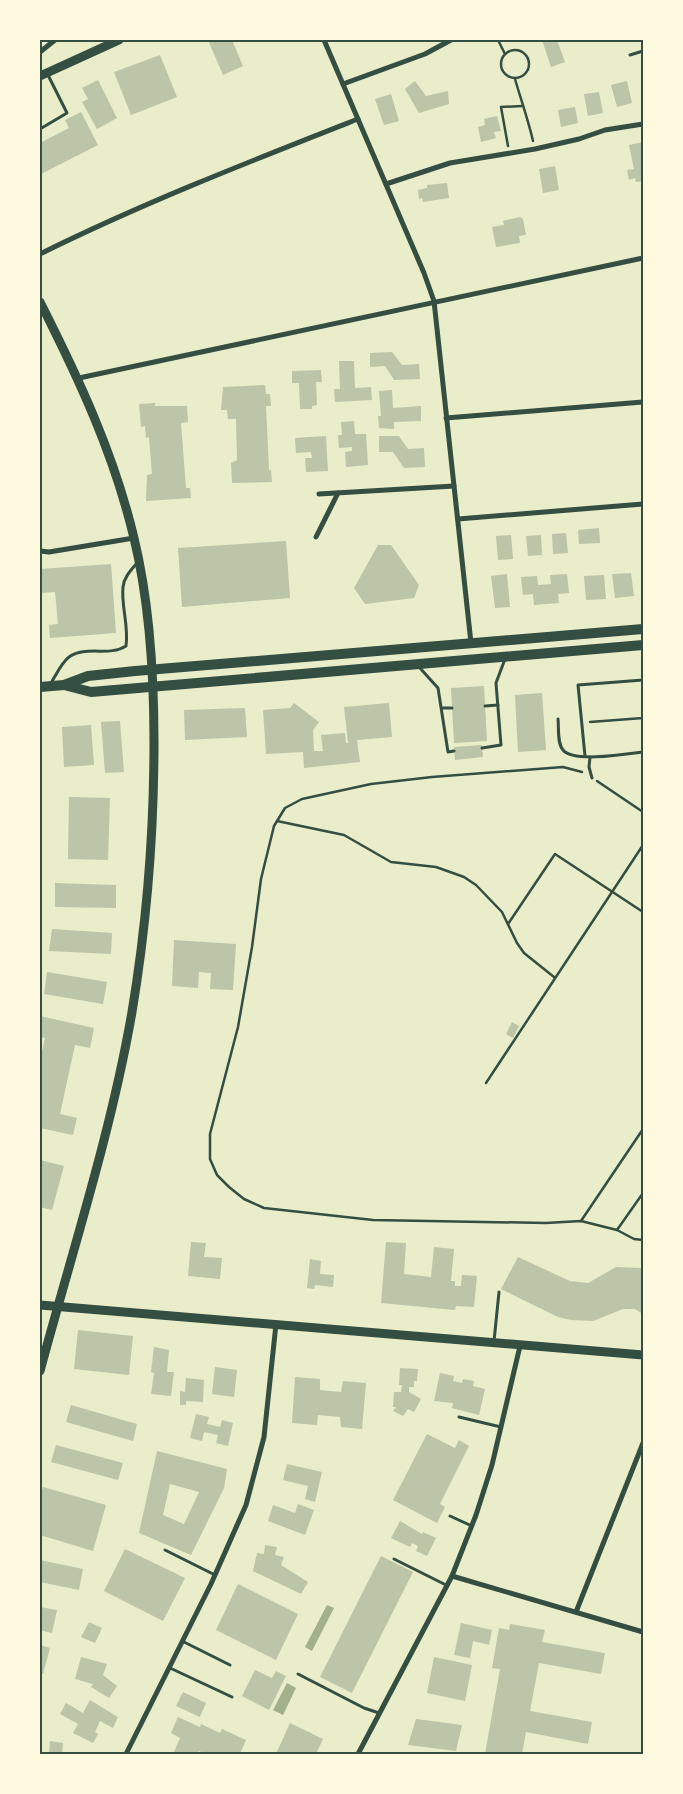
<svg xmlns="http://www.w3.org/2000/svg" width="683" height="1794" viewBox="0 0 683 1794" font-family="Helvetica,sans-serif">
	<rect width="100%" height="100%" fill="#e9edc9"/>
	<g fill="#a3b18a">
		<path d="M 327,1605 L 334,1608 L 312,1651 L 305,1647 Z"/>
		<path d="M 287,1683 L 296,1688 L 283,1715 L 273,1710 Z"/>
	</g>
	<g fill="#bcc5a7" fill-rule="evenodd">
		<path d="M 208,40 L 232,40 L 243,66 L 223,75 Z"/>
		<path d="M 542,40 L 557,40 L 565,62 L 551,67 Z"/>
		<path d="M 160,55 L 177,97 L 131,115 L 114,72 Z"/>
		<path d="M 98,80 L 117,118 L 97,129 L 82,102 L 88,99 L 82,88 Z"/>
		<path d="M 415,81 L 426,96 L 448,91 L 449,104 L 419,113 L 405,89 Z"/>
		<path d="M 627,81 L 632,103 L 617,107 L 611,85 Z"/>
		<path d="M 599,92 L 603,113 L 588,116 L 584,94 Z"/>
		<path d="M 391,94 L 399,121 L 384,125 L 375,99 Z"/>
		<path d="M 575,107 L 578,123 L 561,127 L 558,110 Z"/>
		<path d="M 81,112 L 98,145 L 41,174 L 40,143 L 69,128 L 65,120 Z"/>
		<path d="M 497,116 L 501,131 L 494,132 L 496,138 L 481,142 L 478,127 L 485,125 L 484,119 Z"/>
		<path d="M 643,142 L 643,181 L 636,182 L 635,178 L 629,180 L 627,170 L 634,169 L 629,145 Z"/>
		<path d="M 555,166 L 559,190 L 543,193 L 539,169 Z"/>
		<path d="M 447,183 L 449,198 L 423,202 L 422,198 L 419,199 L 418,190 L 427,188 L 427,185 Z"/>
		<path d="M 520,217 L 523,219 L 526,235 L 519,236 L 520,243 L 496,247 L 492,227 L 504,225 L 503,221 Z"/>
		<path d="M 392,352 L 402,365 L 419,364 L 420,379 L 394,380 L 385,366 L 370,367 L 370,353 Z"/>
		<path d="M 339,361 L 354,361 L 355,388 L 371,387 L 372,400 L 335,402 L 334,389 L 340,389 Z"/>
		<path d="M 321,370 L 322,382 L 316,382 L 317,405 L 312,406 L 312,409 L 300,409 L 299,383 L 292,383 L 292,371 Z"/>
		<path d="M 265,385 L 266,394 L 270,394 L 271,406 L 266,406 L 269,470 L 271,470 L 272,482 L 232,483 L 231,463 L 237,460 L 236,419 L 228,419 L 227,410 L 221,410 L 223,387 Z"/>
		<path d="M 392,390 L 393,408 L 421,406 L 421,421 L 394,422 L 394,429 L 379,428 L 378,416 L 381,416 L 379,391 Z"/>
		<path d="M 155,403 L 155,406 L 187,406 L 188,422 L 181,423 L 186,488 L 190,488 L 191,498 L 146,501 L 147,475 L 152,474 L 149,437 L 146,438 L 145,426 L 141,427 L 139,404 Z"/>
		<path d="M 354,421 L 355,434 L 366,434 L 368,465 L 346,467 L 345,452 L 352,451 L 352,447 L 339,448 L 338,435 L 342,435 L 341,422 Z"/>
		<path d="M 326,436 L 328,471 L 306,472 L 305,458 L 312,458 L 311,452 L 296,453 L 295,438 Z"/>
		<path d="M 379,436 L 399,436 L 408,449 L 424,448 L 425,467 L 404,468 L 393,452 L 379,452 Z"/>
		<path d="M 599,528 L 600,543 L 579,544 L 578,530 Z"/>
		<path d="M 566,533 L 568,553 L 553,554 L 552,534 Z"/>
		<path d="M 511,535 L 513,559 L 498,560 L 496,536 Z"/>
		<path d="M 541,535 L 542,555 L 528,556 L 526,536 Z"/>
		<path d="M 286,541 L 290,598 L 182,607 L 178,548 Z"/>
		<path d="M 378,545 L 391,545 L 419,585 L 414,598 L 365,604 L 354,588 Z"/>
		<path d="M 111,564 L 116,633 L 50,638 L 49,625 L 58,624 L 55,592 L 40,593 L 40,569 Z"/>
		<path d="M 631,573 L 634,596 L 615,598 L 612,574 Z"/>
		<path d="M 507,574 L 510,607 L 495,608 L 491,576 Z"/>
		<path d="M 567,574 L 569,593 L 558,594 L 559,603 L 534,605 L 533,594 L 523,595 L 521,577 L 537,576 L 538,585 L 551,584 L 550,575 Z"/>
		<path d="M 604,575 L 606,599 L 586,600 L 584,576 Z"/>
		<path d="M 484,686 L 487,741 L 454,743 L 451,688 Z"/>
		<path d="M 542,693 L 546,750 L 518,752 L 515,695 Z"/>
		<path d="M 294,703 L 319,722 L 313,730 L 314,751 L 323,751 L 321,735 L 345,733 L 346,743 L 348,743 L 344,707 L 389,703 L 392,737 L 357,740 L 360,762 L 304,768 L 303,752 L 266,754 L 263,710 L 290,708 Z"/>
		<path d="M 245,708 L 247,737 L 185,740 L 184,710 Z"/>
		<path d="M 120,721 L 124,772 L 105,773 L 101,722 Z"/>
		<path d="M 91,725 L 94,765 L 64,767 L 62,727 Z"/>
		<path d="M 482,745 L 483,757 L 455,760 L 454,747 Z"/>
		<path d="M 69,797 L 110,798 L 108,860 L 68,859 Z"/>
		<path d="M 55,883 L 116,885 L 116,908 L 55,907 Z"/>
		<path d="M 52,929 L 112,933 L 111,954 L 49,951 Z"/>
		<path d="M 174,940 L 236,944 L 233,990 L 210,989 L 211,973 L 199,972 L 198,988 L 172,986 Z"/>
		<path d="M 47,972 L 107,982 L 103,1004 L 44,994 Z"/>
		<path d="M 40,1016 L 94,1028 L 90,1048 L 75,1045 L 60,1114 L 77,1118 L 73,1135 L 40,1128 L 40,1061 L 45,1038 L 40,1037 Z"/>
		<path d="M 512,1022 L 519,1026 L 513,1038 L 506,1034 Z"/>
		<path d="M 40,1160 L 64,1166 L 52,1210 L 40,1207 Z"/>
		<path d="M 191,1242 L 206,1243 L 204,1257 L 222,1258 L 220,1279 L 188,1276 Z"/>
		<path d="M 386,1242 L 406,1243 L 404,1274 L 431,1277 L 434,1247 L 454,1249 L 451,1281 L 455,1281 L 455,1286 L 461,1286 L 462,1275 L 477,1276 L 474,1307 L 456,1306 L 455,1310 L 381,1303 Z"/>
		<path d="M 518,1257 L 570,1281 L 588,1283 L 616,1267 L 641,1268 L 643,1314 L 635,1309 L 623,1309 L 593,1321 L 571,1320 L 558,1317 L 501,1289 Z"/>
		<path d="M 310,1259 L 321,1261 L 320,1274 L 334,1275 L 333,1287 L 315,1285 L 314,1289 L 307,1288 Z"/>
		<path d="M 78,1330 L 133,1336 L 129,1375 L 74,1369 Z"/>
		<path d="M 154,1347 L 169,1350 L 167,1372 L 174,1372 L 171,1396 L 151,1394 L 154,1373 L 151,1372 Z"/>
		<path d="M 215,1367 L 237,1370 L 234,1397 L 212,1394 Z"/>
		<path d="M 400,1368 L 418,1369 L 417,1381 L 414,1381 L 414,1387 L 409,1387 L 409,1392 L 421,1399 L 414,1412 L 408,1409 L 403,1416 L 393,1411 L 396,1407 L 393,1407 L 394,1392 L 401,1392 L 402,1385 L 399,1385 Z"/>
		<path d="M 440,1373 L 454,1376 L 453,1381 L 462,1383 L 463,1379 L 474,1381 L 473,1386 L 485,1389 L 479,1415 L 452,1408 L 453,1403 L 434,1401 Z"/>
		<path d="M 295,1377 L 320,1379 L 320,1390 L 341,1392 L 343,1381 L 366,1383 L 362,1429 L 341,1427 L 340,1417 L 318,1415 L 317,1425 L 292,1423 Z"/>
		<path d="M 186,1378 L 204,1380 L 203,1402 L 186,1401 L 186,1405 L 180,1405 L 180,1391 L 185,1392 Z"/>
		<path d="M 71,1405 L 137,1424 L 133,1441 L 66,1422 Z"/>
		<path d="M 196,1414 L 209,1417 L 207,1424 L 220,1427 L 222,1420 L 233,1423 L 228,1446 L 216,1443 L 218,1435 L 204,1432 L 202,1441 L 190,1438 Z"/>
		<path d="M 427,1434 L 455,1448 L 459,1440 L 469,1446 L 440,1504 L 445,1507 L 437,1523 L 393,1500 Z"/>
		<path d="M 56,1445 L 123,1463 L 118,1480 L 51,1462 Z"/>
		<path d="M 157,1451 L 227,1469 L 224,1488 L 191,1555 L 139,1533 ZM 170,1484 L 199,1492 L 184,1524 L 163,1515 Z"/>
		<path d="M 287,1464 L 322,1472 L 315,1502 L 305,1499 L 308,1486 L 283,1480 Z"/>
		<path d="M 43,1487 L 106,1505 L 93,1551 L 40,1535 L 40,1497 Z"/>
		<path d="M 298,1504 L 314,1510 L 305,1535 L 268,1521 L 273,1505 L 295,1513 Z"/>
		<path d="M 400,1521 L 422,1534 L 423,1532 L 436,1538 L 427,1556 L 416,1551 L 418,1546 L 412,1543 L 410,1547 L 391,1538 Z"/>
		<path d="M 265,1545 L 277,1547 L 275,1555 L 284,1557 L 281,1565 L 308,1582 L 301,1594 L 253,1571 L 257,1553 L 264,1554 Z"/>
		<path d="M 125,1549 L 185,1578 L 163,1621 L 104,1591 Z"/>
		<path d="M 381,1556 L 413,1572 L 352,1693 L 320,1677 Z"/>
		<path d="M 40,1560 L 83,1569 L 79,1590 L 40,1582 Z"/>
		<path d="M 238,1584 L 298,1614 L 276,1660 L 216,1630 Z"/>
		<path d="M 40,1607 L 57,1610 L 52,1633 L 40,1630 Z"/>
		<path d="M 89,1622 L 102,1628 L 95,1643 L 81,1637 Z"/>
		<path d="M 461,1623 L 492,1630 L 489,1645 L 473,1641 L 470,1658 L 454,1655 Z"/>
		<path d="M 510,1624 L 545,1630 L 542,1642 L 605,1653 L 601,1674 L 539,1663 L 530,1711 L 592,1722 L 588,1744 L 526,1732 L 522,1754 L 485,1754 L 500,1669 L 492,1668 L 499,1628 L 509,1630 Z"/>
		<path d="M 40,1645 L 50,1648 L 43,1674 L 40,1673 Z"/>
		<path d="M 81,1657 L 107,1664 L 103,1675 L 117,1686 L 109,1698 L 91,1687 L 93,1684 L 75,1679 Z"/>
		<path d="M 434,1657 L 472,1665 L 465,1701 L 427,1693 Z"/>
		<path d="M 255,1670 L 272,1678 L 276,1671 L 286,1676 L 269,1710 L 242,1696 Z"/>
		<path d="M 183,1692 L 206,1703 L 200,1717 L 176,1706 Z"/>
		<path d="M 90,1700 L 118,1717 L 113,1728 L 100,1721 L 95,1732 L 98,1734 L 93,1743 L 73,1733 L 78,1724 L 60,1714 L 66,1703 L 83,1713 Z"/>
		<path d="M 178,1717 L 200,1727 L 201,1724 L 220,1733 L 222,1729 L 246,1740 L 240,1754 L 206,1754 L 199,1751 L 197,1754 L 173,1754 L 180,1738 L 171,1733 Z"/>
		<path d="M 416,1719 L 462,1725 L 456,1751 L 408,1745 Z"/>
		<path d="M 290,1723 L 323,1739 L 316,1754 L 276,1754 Z"/>
		<path d="M 50,1741 L 63,1743 L 62,1754 L 49,1754 Z"/>
	</g>
	<g fill="none" stroke-linecap="round" stroke-linejoin="round">
		<g stroke="#344e41" stroke-width="2.5">
			<path d="M 498,40 L 505,54"/>
			<circle cx="515" cy="64" r="14"/>
			<path d="M 515,79 C 521,100 528,119 533,141"/>
			<path d="M 508,146 L 501,107 L 522,106"/>
			<path d="M 590,722 L 643,718"/>
			<path d="M 582,772 L 563,767 L 432,777 L 371,784 L 302,799 L 285,808 L 274,826 L 261,879 L 252,947 L 238,1027 L 210,1134 L 210,1159 L 217,1175 L 229,1187 L 244,1199 L 264,1208 L 373,1220 L 546,1223 L 581,1221 L 617,1230 L 643,1193"/>
			<path d="M 597,781 L 643,812"/>
			<path d="M 277,821 L 344,835 L 391,862 L 436,867 L 464,877 L 476,885 L 502,912 L 517,943 L 524,953 L 554,977"/>
			<path d="M 508,924 L 555,854 L 643,912"/>
			<path d="M 486,1083 L 643,845"/>
			<path d="M 581,1221 L 643,1129"/>
			<path d="M 617,1230 L 634,1239 L 643,1240"/>
		</g>
		<g stroke="#344e41" stroke-width="3">
			<path d="M 630,55 L 643,51"/>
			<path d="M 40,129 L 67,113 L 48,75"/>
			<path d="M 419,667 L 438,688 L 448,752 L 454,751"/>
			<path d="M 51,683 C 56,675 62,662 69,657 C 86,645 109,657 126,646 C 129,626 121,606 123,587 C 124,577 131,570 137,563"/>
			<path d="M 485,706 L 498,705"/>
			<path d="M 443,708 L 452,708"/>
			<path d="M 558,719 C 559,728 557,743 563,750 C 573,763 627,754 643,752"/>
			<path d="M 482,748 L 501,745 L 496,683 L 505,659"/>
			<path d="M 585,756 L 578,685 L 643,680"/>
			<path d="M 590,757 L 589,767 L 592,778"/>
			<path d="M 494,1341 L 499,1292"/>
			<path d="M 459,1417 L 501,1427"/>
			<path d="M 450,1516 L 472,1526"/>
			<path d="M 165,1550 L 215,1575"/>
			<path d="M 394,1559 L 446,1585"/>
			<path d="M 182,1641 L 230,1665"/>
			<path d="M 170,1668 L 232,1697"/>
			<path d="M 298,1674 L 364,1708 L 379,1713"/>
		</g>
		<g stroke="#344e41" stroke-width="5">
			<path d="M 324,40 L 424,273 L 434,301 L 471,643"/>
			<path d="M 40,52 L 55,40"/>
			<path d="M 343,84 L 425,54 L 451,40"/>
			<path d="M 386,184 L 450,163 L 535,149 L 579,139 L 605,130 L 643,124"/>
			<path d="M 40,254 C 143,203 251,161 358,119"/>
			<path d="M 79,378 L 643,258"/>
			<path d="M 446,418 L 643,402"/>
			<path d="M 319,494 L 454,486"/>
			<path d="M 458,519 L 643,504"/>
			<path d="M 316,537 L 338,493"/>
			<path d="M 40,551 L 49,552 L 134,538"/>
			<path d="M 452,1576 L 643,1632"/>
			<path d="M 576,1612 L 643,1443"/>
			<path d="M 126,1754 L 211,1584 L 246,1505 L 264,1437 L 276,1324"/>
			<path d="M 358,1754 L 452,1576 L 476,1515 L 492,1465 L 520,1346"/>
		</g>
		<g stroke="#344e41" stroke-width="9">
			<path d="M 40,302 C 79,379 114,454 134,538 C 150,604 154,674 154,742 C 154,833 147,922 132,1012 C 111,1133 72,1252 40,1371"/>
			<path d="M 40,1305 L 643,1355"/>
		</g>
		<path stroke="#344e41" stroke-width="9" d="M 40,76 L 119,40"/>
		<g stroke="#344e41" stroke-width="10">
			<path d="M 64,685 L 91,692 L 643,645"/>
			<path d="M 40,687 L 64,685 L 88,676 L 135,671 L 643,629"/>
		</g>
	</g>
	<rect width="683" height="1794" fill="none" stroke="#fefae0" stroke-width="82"/>
	<rect x="41" y="41" width="601" height="1712" fill="none" stroke="#344e41" stroke-width="2"/>
</svg>
